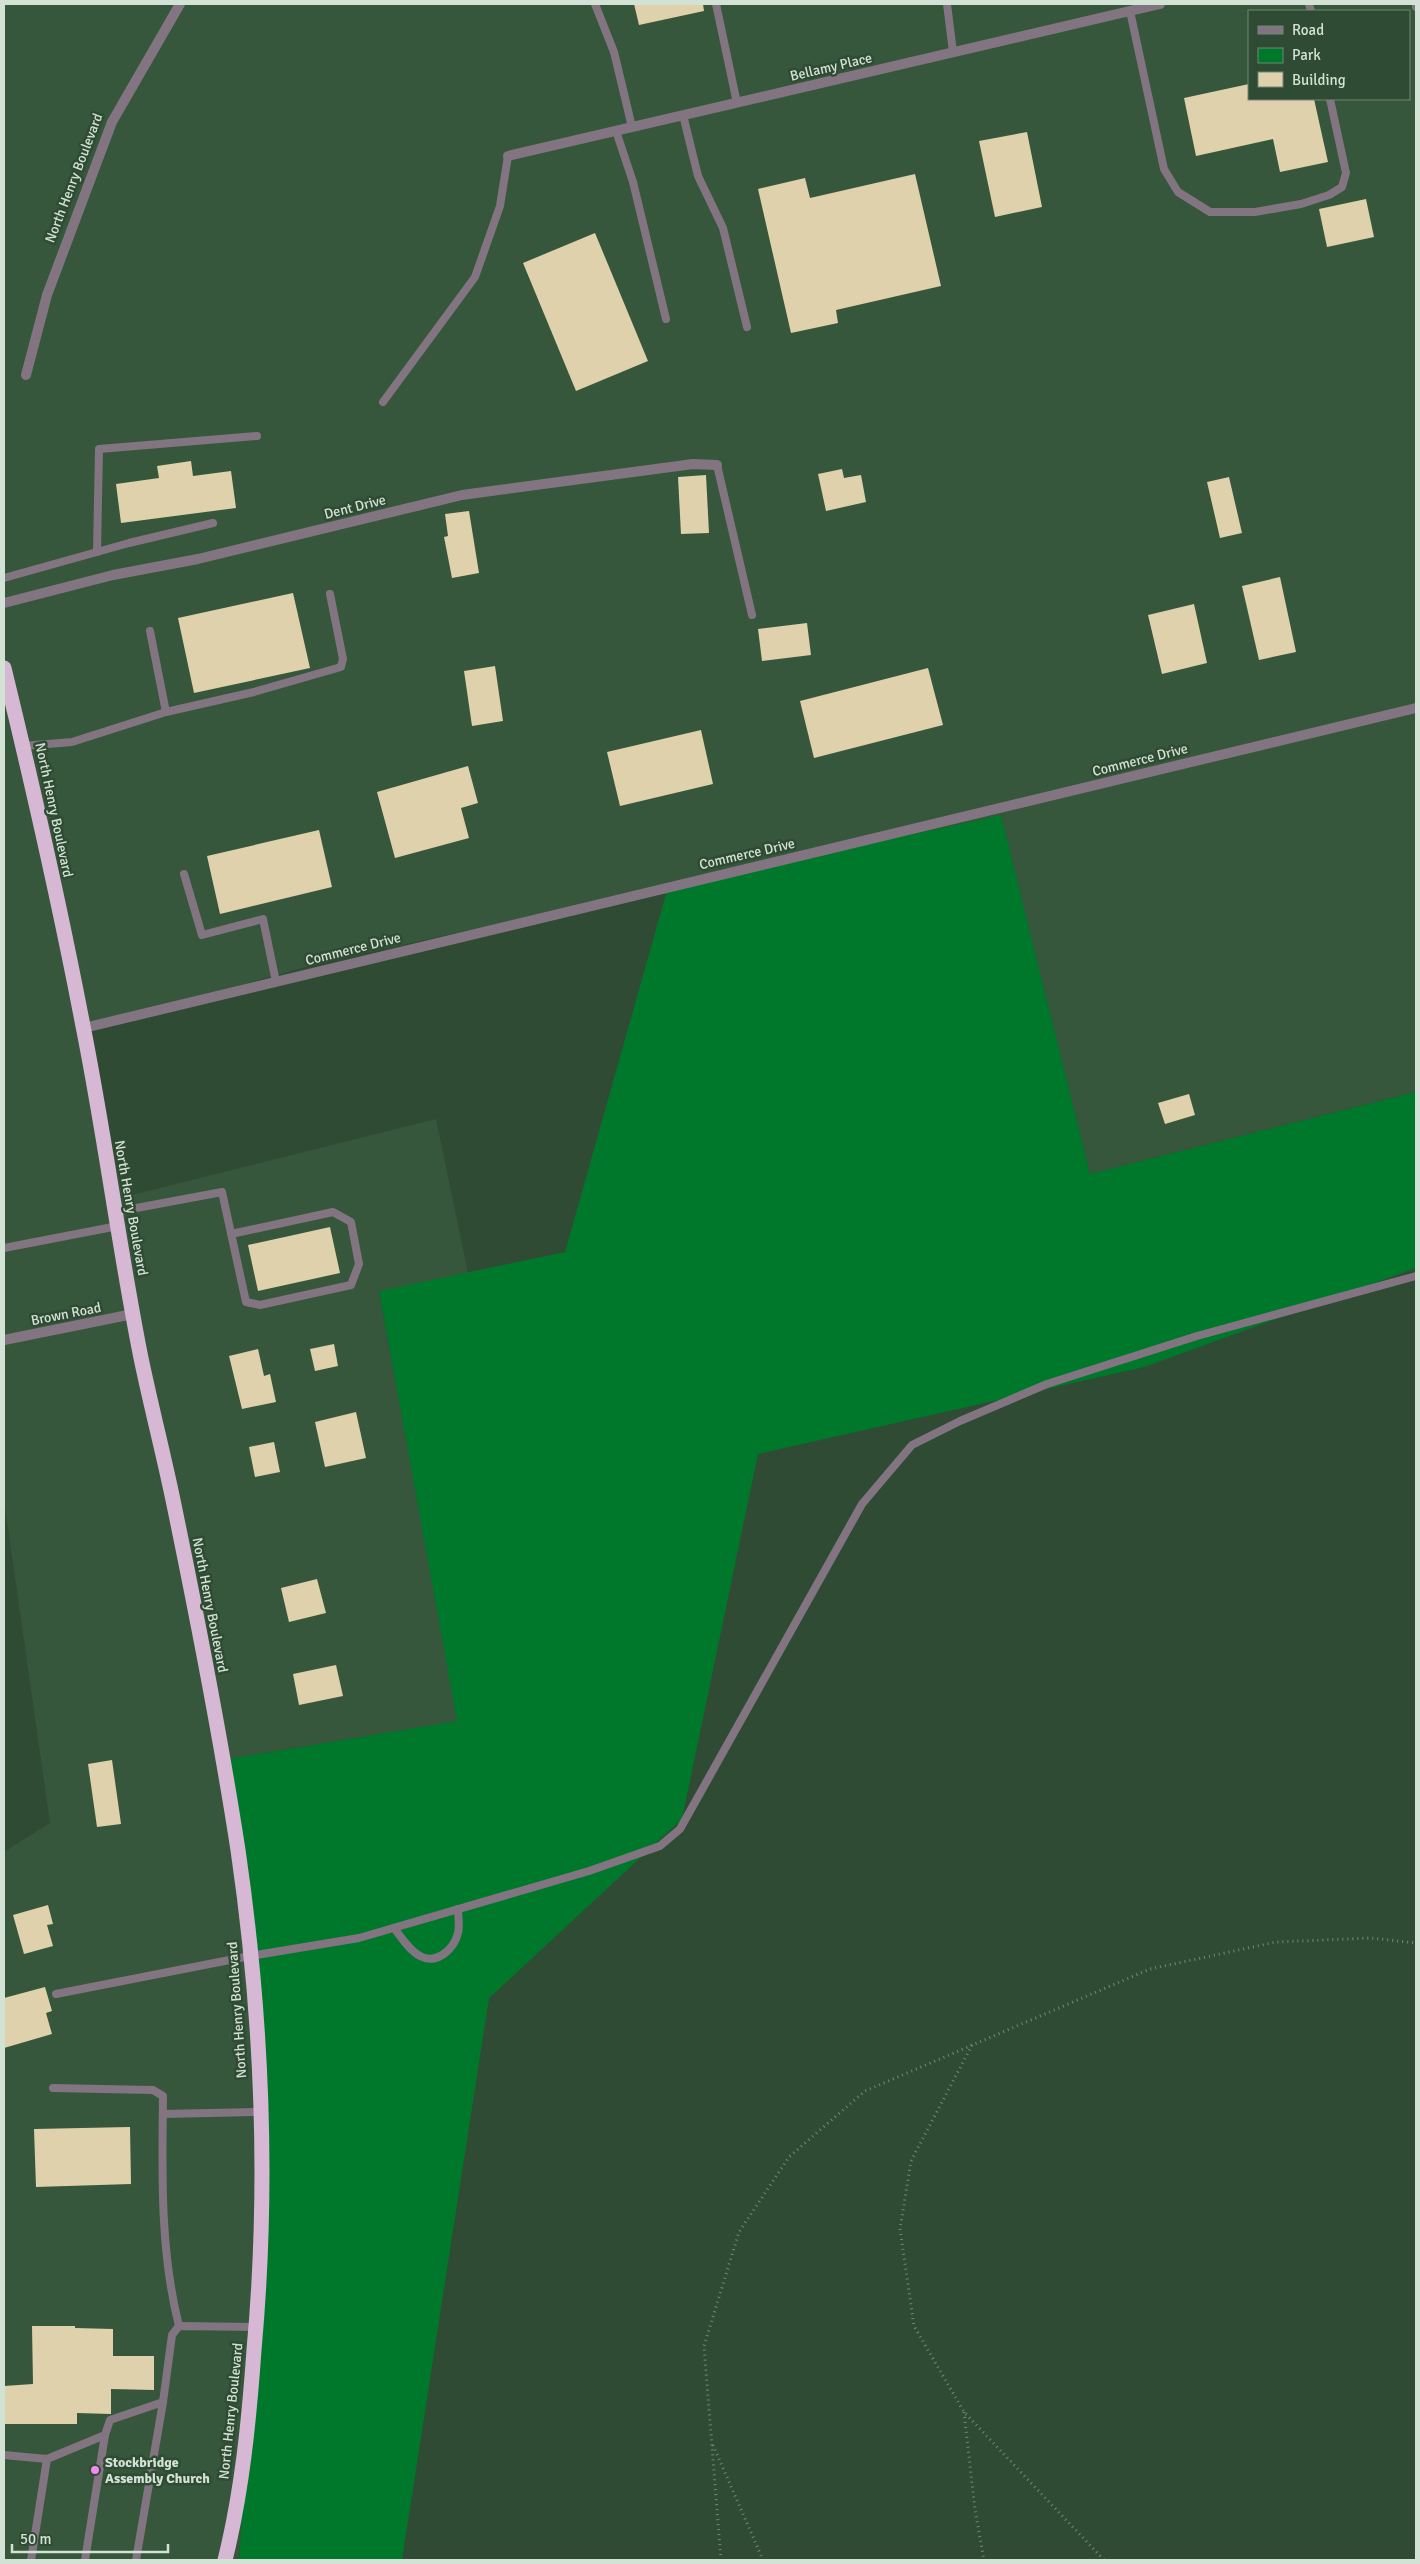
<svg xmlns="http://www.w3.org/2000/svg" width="1420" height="2564" viewBox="0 0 1420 2564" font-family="Signika,sans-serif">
	<rect width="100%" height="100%" fill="#304b34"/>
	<path fill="#36573b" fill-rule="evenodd" d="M 4,4 L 1416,4 L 1416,1092 L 1090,1174 L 1001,815 L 319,963 L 84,1030 L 124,1197 L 436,1119 L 468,1273 L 379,1292 L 458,1721 L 216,1761 L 259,1971 L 254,2314 L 239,2560 L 4,2560 L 4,1852 L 50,1823 L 4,1500 ZM 1249,11 L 1409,11 L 1409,99 L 1249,99 Z"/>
	<path fill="#00782c" d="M 1001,815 L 1090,1174 L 1416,1092 L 1416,1268 L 1144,1367 L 758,1454 L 682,1819 L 489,1998 L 402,2560 L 239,2560 L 254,2314 L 259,1971 L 216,1761 L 457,1721 L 379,1291 L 565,1252 L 668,887 Z"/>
	<g fill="#e0d1ad">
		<path d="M 634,4 L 703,4 L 704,11 L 639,25 Z"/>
		<path d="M 1249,84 L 1249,99 L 1314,99 L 1328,162 L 1280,172 L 1273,139 L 1196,156 L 1184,98 Z"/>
		<path d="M 1027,132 L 1042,207 L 995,217 L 979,141 Z"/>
		<path d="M 915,174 L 941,286 L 836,310 L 838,323 L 791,333 L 758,189 L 805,178 L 810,198 Z"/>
		<path d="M 1366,199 L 1374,237 L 1327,247 L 1319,209 Z"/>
		<path d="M 595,233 L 648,361 L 576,391 L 523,263 Z"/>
		<path d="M 191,461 L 193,476 L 231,471 L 236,508 L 121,523 L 116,484 L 159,478 L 157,466 Z"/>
		<path d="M 842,469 L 844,478 L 861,475 L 866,502 L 826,511 L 818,474 Z"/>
		<path d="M 706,475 L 709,533 L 681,534 L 678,477 Z"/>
		<path d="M 1229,477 L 1242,533 L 1220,538 L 1207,482 Z"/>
		<path d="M 469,511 L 479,573 L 452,578 L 444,537 L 448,536 L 445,514 Z"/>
		<path d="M 1280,577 L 1296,652 L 1259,660 L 1242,586 Z"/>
		<path d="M 293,593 L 310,668 L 194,693 L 178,618 Z"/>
		<path d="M 1194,604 L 1207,663 L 1162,674 L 1148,615 Z"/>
		<path d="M 807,623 L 811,655 L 762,661 L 758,629 Z"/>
		<path d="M 495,666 L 503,721 L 472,726 L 464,671 Z"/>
		<path d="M 928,668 L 943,725 L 814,758 L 800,701 Z"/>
		<path d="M 701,730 L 713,784 L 620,806 L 607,752 Z"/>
		<path d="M 468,766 L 478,803 L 461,808 L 469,838 L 395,858 L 377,792 Z"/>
		<path d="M 319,830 L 332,887 L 220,914 L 207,856 Z"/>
		<path d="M 1189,1094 L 1195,1115 L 1165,1124 L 1158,1103 Z"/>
		<path d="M 330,1227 L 340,1273 L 258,1291 L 248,1245 Z"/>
		<path d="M 334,1344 L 338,1366 L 315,1371 L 310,1349 Z"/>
		<path d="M 258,1349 L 264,1376 L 270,1374 L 276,1402 L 242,1409 L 229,1356 Z"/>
		<path d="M 356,1412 L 366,1458 L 325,1467 L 315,1422 Z"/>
		<path d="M 274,1442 L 280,1472 L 255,1477 L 249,1447 Z"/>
		<path d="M 317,1579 L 326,1613 L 289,1622 L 281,1588 Z"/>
		<path d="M 336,1665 L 343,1696 L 299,1705 L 293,1674 Z"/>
		<path d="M 112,1760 L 121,1824 L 97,1827 L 88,1764 Z"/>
		<path d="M 48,1905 L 53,1924 L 47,1925 L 53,1946 L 24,1954 L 13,1915 Z"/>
		<path d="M 45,1987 L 52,2011 L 46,2013 L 52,2034 L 4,2048 L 4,1998 Z"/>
		<path d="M 130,2127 L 131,2184 L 36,2187 L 34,2129 Z"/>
		<path d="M 32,2326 L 75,2326 L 75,2328 L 113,2329 L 113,2356 L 154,2356 L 154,2390 L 111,2389 L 111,2414 L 77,2413 L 77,2424 L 4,2424 L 4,2386 L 33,2384 Z"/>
	</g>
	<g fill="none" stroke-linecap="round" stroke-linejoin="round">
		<g stroke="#718875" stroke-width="3" stroke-dasharray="1 4" stroke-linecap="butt">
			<path d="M 972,2045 L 911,2161 L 900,2229 L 914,2326 L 964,2412 L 1104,2560"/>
			<path d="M 964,2412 L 975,2510 L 984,2560"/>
			<path d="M 713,2445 L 763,2560"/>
			<path d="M 721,2560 L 704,2346 L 739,2232 L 789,2157 L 865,2091 L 1150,1969 L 1276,1942 L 1371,1938 L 1416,1943"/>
		</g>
		<g stroke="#827581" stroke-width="8">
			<path d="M 595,4 L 614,52 L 632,127"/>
			<path d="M 716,4 L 737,103"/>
			<path d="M 947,4 L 953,52"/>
			<path d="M 1309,4 L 1311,11"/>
			<path d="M 1416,4 L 1416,7"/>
			<path d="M 1130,11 L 1164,169 L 1178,192 L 1210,212 L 1255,212 L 1301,204 L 1329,195 L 1342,187 L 1346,173 L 1330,99"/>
			<path d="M 683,115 L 698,176 L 723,228 L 747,327"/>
			<path d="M 616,131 L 633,182 L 666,319"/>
			<path d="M 383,402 L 475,277 L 500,206 L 508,156"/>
			<path d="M 717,465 L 752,615"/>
			<path d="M 97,552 L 99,449 L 257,436"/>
			<path d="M 4,578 L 129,543 L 213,523"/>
			<path d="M 166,712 L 254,692 L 341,667 L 343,659 L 330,594"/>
			<path d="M 23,746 L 72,742 L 166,712 L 150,631"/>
			<path d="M 184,874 L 202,935 L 263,919 L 276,982"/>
			<path d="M 115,1212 L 222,1192 L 246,1302 L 260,1305 L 351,1285 L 359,1264 L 351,1222 L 333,1212 L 231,1234"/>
			<path d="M 4,1248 L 118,1226"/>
			<path d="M 394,1928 C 401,1937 410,1951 420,1956 C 437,1965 454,1949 458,1933 C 460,1926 458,1917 458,1909"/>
			<path d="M 56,1994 L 250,1956 L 359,1938 L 589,1871 L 660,1846 L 680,1829 L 862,1504 L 912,1445 L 960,1421 L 1047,1384 L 1197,1336 L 1416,1276"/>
			<path d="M 53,2088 L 153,2090 L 163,2096 C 162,2173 160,2251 179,2326"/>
			<path d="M 163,2114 L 260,2112"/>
			<path d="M 163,2402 L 172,2335 L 179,2326 L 256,2327"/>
			<path d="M 4,2455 L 47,2459 L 105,2435"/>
			<path d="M 31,2560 L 47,2459"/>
			<path d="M 85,2560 L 105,2435 L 110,2420 L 163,2402 L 136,2560"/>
		</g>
		<g stroke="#827581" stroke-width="10">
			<path d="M 508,156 L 1160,4"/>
			<path d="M 26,375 L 47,295 L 112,122 L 180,4"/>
			<path d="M 4,603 L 113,575 L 198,559 L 462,495 L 693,464 L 717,465"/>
			<path d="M 84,1028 L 1416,708"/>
			<path d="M 4,1340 L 133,1314"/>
		</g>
		<path stroke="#d6b8d4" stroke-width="15" d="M 4,668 C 33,787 60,906 83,1026 C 105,1136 119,1248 141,1358 C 151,1406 163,1452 173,1500 C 197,1616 220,1733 238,1850 C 262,2015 269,2185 254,2350 C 249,2421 242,2492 225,2560"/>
	</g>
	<circle fill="#f38af1" stroke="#304b34" stroke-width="2" cx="95" cy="2470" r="5"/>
	<g text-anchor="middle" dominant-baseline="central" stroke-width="5" stroke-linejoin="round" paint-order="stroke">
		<g font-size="14" fill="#d2e2d4" stroke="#304b34">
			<text transform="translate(831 67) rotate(-13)">Bellamy Place</text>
			<text transform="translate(74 178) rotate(-69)">North Henry Boulevard</text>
			<text transform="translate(355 507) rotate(-14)">Dent Drive</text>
			<text transform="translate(1140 760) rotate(-14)">Commerce Drive</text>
			<text transform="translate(54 810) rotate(78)">North Henry Boulevard</text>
			<text transform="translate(747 854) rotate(-13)">Commerce Drive</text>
			<text transform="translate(353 949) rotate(-14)">Commerce Drive</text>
			<text transform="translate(131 1208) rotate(80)">North Henry Boulevard</text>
			<text transform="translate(66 1314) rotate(-11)">Brown Road</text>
			<text transform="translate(210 1605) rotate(79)">North Henry Boulevard</text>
			<text transform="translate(237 2010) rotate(-94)">North Henry Boulevard</text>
			<text transform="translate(231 2411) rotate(-84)">North Henry Boulevard</text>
		</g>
		<g font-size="14" font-weight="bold" fill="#d2e2d4" stroke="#304b34" text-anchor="start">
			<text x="105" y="2462">Stockbridge<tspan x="105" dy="16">Assembly Church</tspan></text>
		</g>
	</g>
	<rect width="1420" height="2564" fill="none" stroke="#d2e2d4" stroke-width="10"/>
	<rect x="1248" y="10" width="162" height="90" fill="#304b34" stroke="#718774"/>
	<rect x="1258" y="26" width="25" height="8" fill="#827581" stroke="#718774"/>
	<text x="1292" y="35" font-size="15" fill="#d2e2d4">Road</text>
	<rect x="1258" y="48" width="25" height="15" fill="#00782c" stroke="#718774"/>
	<text x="1292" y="60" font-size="15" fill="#d2e2d4">Park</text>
	<rect x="1258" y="72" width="25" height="15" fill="#e0d1ad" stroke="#718774"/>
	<text x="1292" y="85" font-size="15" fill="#d2e2d4">Building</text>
	<path d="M12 2544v8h156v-8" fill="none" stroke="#d2e2d4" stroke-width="2.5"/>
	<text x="20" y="2544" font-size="15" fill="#d2e2d4" stroke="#304b34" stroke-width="4" paint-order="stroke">50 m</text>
</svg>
